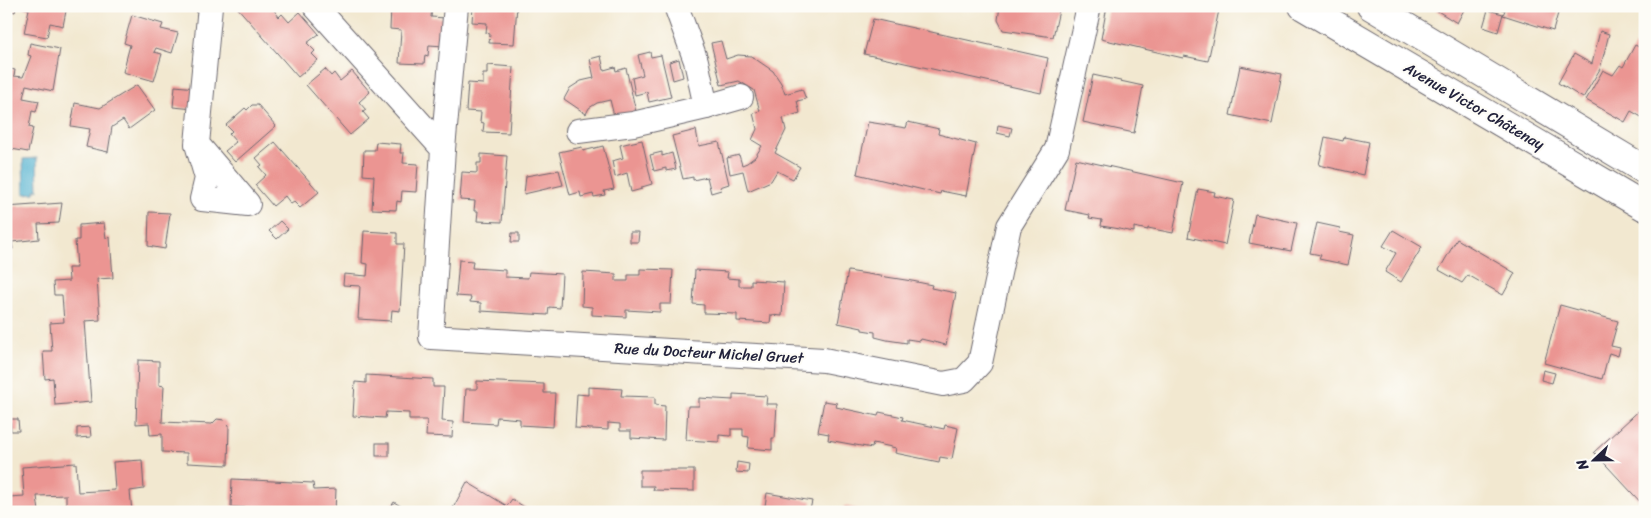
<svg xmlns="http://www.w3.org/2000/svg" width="1651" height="518" viewBox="0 0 1651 518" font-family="Sriracha,sans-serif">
	<rect width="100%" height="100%" fill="#fdfcf7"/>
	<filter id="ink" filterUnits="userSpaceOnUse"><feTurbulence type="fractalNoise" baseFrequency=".02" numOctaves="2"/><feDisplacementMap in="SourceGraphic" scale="10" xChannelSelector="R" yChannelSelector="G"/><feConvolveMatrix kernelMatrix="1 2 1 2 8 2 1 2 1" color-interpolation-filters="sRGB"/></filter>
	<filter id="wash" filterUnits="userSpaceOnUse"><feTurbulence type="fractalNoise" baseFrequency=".0096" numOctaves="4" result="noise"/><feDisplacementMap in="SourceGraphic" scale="20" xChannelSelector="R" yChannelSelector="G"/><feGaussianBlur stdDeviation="1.12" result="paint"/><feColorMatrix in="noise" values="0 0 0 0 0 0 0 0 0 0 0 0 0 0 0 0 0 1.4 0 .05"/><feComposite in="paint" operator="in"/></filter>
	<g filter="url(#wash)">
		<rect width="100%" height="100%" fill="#f2e8d0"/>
		<path fill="#50b0cf" stroke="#396985" d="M 37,158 L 38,190 L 35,190 L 35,193 L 24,194 L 23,159 Z"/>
		<g id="blocks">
			<g fill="#eb9592">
				<path d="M 6,6 L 17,6 L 15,12 L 6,10 Z"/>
				<path d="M 18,6 L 67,6 L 63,26 L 50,23 L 47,37 L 24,33 L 29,9 Z"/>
				<path d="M 156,6 L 172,6 L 172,10 Z"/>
				<path d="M 236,6 L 278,6 L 274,10 L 279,17 L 282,14 L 289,22 L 300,12 L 319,34 L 307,43 L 315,51 L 312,54 L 318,60 L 298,77 Z"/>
				<path d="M 391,6 L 428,6 L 432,7 L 431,17 L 446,18 L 444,46 L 429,45 L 428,56 L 425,55 L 424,64 L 399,63 L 401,30 L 390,29 Z"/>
				<path d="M 473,6 L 517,6 L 514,44 L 489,43 L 490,34 L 486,33 L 487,23 L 472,22 Z"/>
				<path d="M 1000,6 L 1060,6 L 1053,37 L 1003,30 L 998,20 Z"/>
				<path d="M 1107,6 L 1203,6 L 1219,10 L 1208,61 L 1184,56 L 1183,58 L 1101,39 Z"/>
				<path d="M 1436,6 L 1466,6 L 1457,23 L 1436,10 Z"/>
				<path d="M 1501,6 L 1560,6 L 1553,31 L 1503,15 L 1505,10 L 1500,9 Z"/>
				<path d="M 1488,10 L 1503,14 L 1498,32 L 1483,27 Z"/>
				<path d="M 132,15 L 163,24 L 161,29 L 178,33 L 172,53 L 156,48 L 154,52 L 162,54 L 154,81 L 123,72 L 130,45 L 124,43 Z"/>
				<path d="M 873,19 L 1048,58 L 1041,93 L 864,54 Z"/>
				<path d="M 1600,31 L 1609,34 L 1600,69 L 1583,98 L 1558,83 L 1574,54 L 1592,64 Z"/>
				<path d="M 721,41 L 726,59 L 738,55 L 751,56 L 773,71 L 781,83 L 785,94 L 802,89 L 806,99 L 797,101 L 800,113 L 783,118 L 786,130 L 775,153 L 800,167 L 793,179 L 777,171 L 771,181 L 748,191 L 743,171 L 730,174 L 727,158 L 739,155 L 742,165 L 747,163 L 755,157 L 762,146 L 752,140 L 757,129 L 753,113 L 760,111 L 754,90 L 739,81 L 721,85 L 711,43 Z"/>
				<path d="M 30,43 L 60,49 L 53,91 L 26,85 L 23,98 L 39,101 L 36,112 L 32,111 L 29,127 L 33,128 L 28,152 L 6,148 L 6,105 L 9,95 L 6,95 L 6,68 L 15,70 L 14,76 L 23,77 L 31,56 L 28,55 Z"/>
				<path d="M 1635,45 L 1645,50 L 1645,119 L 1631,111 L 1625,122 L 1586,100 L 1603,70 L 1613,75 L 1620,65 L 1623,67 Z"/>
				<path d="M 650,52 L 651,57 L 661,55 L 671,97 L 649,102 L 647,92 L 635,95 L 632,78 L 643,75 L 638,55 Z"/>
				<path d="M 601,56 L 604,70 L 615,67 L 616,71 L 626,68 L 636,112 L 614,116 L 610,100 L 597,103 L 589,108 L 586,114 L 564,99 L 570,88 L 581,81 L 594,78 L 590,59 Z"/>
				<path d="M 679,59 L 683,77 L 673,80 L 669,62 Z"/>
				<path d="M 487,65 L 513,67 L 509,133 L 483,132 L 484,123 L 480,122 L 481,112 L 466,111 L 468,83 L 483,84 L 483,74 L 487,74 Z"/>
				<path d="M 1240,66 L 1282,74 L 1272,124 L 1230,115 Z"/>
				<path d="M 325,69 L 331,76 L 334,73 L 340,81 L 352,71 L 370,92 L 359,102 L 366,110 L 363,112 L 369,119 L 350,135 L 306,85 Z"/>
				<path d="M 1093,75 L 1143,86 L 1134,133 L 1083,122 Z"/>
				<path d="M 137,85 L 155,110 L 129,129 L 123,120 L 112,127 L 108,152 L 86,147 L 90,129 L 71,126 L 75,103 L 100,108 Z"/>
				<path d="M 175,86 L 196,88 L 194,109 L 173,107 Z"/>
				<path d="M 252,105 L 258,105 L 276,126 L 235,162 L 225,151 L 236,142 L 229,134 L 232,131 L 226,125 L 245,108 L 247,110 Z"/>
				<path d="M 868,122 L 906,128 L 908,122 L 939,129 L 938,134 L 976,144 L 966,196 L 941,191 L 940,194 L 857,174 Z"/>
				<path d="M 998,125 L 1012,128 L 1010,136 L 997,133 Z"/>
				<path d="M 696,130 L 699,146 L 719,142 L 729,184 L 720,187 L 721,190 L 711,193 L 707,177 L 693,180 L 693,177 L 683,179 L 672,136 Z"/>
				<path d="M 1325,137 L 1343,141 L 1344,137 L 1369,142 L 1363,175 L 1319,165 Z"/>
				<path d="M 642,140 L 652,184 L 642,187 L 642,189 L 631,192 L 627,173 L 615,177 L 612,161 L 623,158 L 620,145 Z"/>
				<path d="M 275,142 L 319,192 L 300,208 L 294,202 L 291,204 L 285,196 L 273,206 L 255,185 L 266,175 L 259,167 L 262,165 L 256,158 Z"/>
				<path d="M 376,142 L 401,144 L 400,153 L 404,153 L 403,163 L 418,164 L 416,192 L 402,191 L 401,202 L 397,201 L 396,210 L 372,209 L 374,176 L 363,175 L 364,150 L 375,150 Z"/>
				<path d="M 603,146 L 614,189 L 604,191 L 605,195 L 594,197 L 593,194 L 581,197 L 580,192 L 570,195 L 559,152 L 582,147 L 583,151 Z"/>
				<path d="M 662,152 L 662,156 L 672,153 L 676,169 L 666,171 L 666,168 L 654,171 L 650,155 Z"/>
				<path d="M 481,154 L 507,156 L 502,222 L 477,221 L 478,211 L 474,211 L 475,201 L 460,200 L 462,172 L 477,173 L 477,163 L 481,163 Z"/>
				<path d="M 1076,159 L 1183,183 L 1173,233 L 1148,228 L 1148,230 L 1134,227 L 1134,232 L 1114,228 L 1101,226 L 1102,220 L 1089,218 L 1090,215 L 1065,210 Z"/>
				<path d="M 559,170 L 563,185 L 524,194 L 526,176 Z"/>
				<path d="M 1198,189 L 1215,192 L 1214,196 L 1234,200 L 1225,245 L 1188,237 Z"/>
				<path d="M 62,203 L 59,223 L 38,224 L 39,239 L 12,242 L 13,249 L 6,250 L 6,207 Z"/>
				<path d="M 149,212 L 170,213 L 165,249 L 148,246 Z"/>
				<path d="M 1255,214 L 1297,223 L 1291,251 L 1249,243 Z"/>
				<path d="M 280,221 L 288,229 L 277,239 L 269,231 Z"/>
				<path d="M 104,223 L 106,238 L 110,237 L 113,278 L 97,279 L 100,320 L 85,321 L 91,402 L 55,405 L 53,378 L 45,379 L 43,351 L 52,351 L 50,323 L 64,322 L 62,295 L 54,295 L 53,282 L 69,281 L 68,268 L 77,268 L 75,240 L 79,240 L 79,225 Z"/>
				<path d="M 1317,223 L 1340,228 L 1339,232 L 1354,235 L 1348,265 L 1319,259 L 1321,255 L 1310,253 Z"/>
				<path d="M 1393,230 L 1422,247 L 1401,282 L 1385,272 L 1396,253 L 1383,246 Z"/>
				<path d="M 364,231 L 397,233 L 397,244 L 404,244 L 400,311 L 392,310 L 391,321 L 358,319 L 360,286 L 343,285 L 344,274 L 367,276 L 368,264 L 362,263 Z"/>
				<path d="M 630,232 L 639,232 L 638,242 L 630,242 Z"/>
				<path d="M 512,233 L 519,233 L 519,242 L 511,242 Z"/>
				<path d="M 1457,239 L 1515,273 L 1503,295 L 1468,275 L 1462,283 L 1439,270 Z"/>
				<path d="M 459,260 L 473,261 L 472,268 L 505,270 L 505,277 L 528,278 L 529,272 L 562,274 L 560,308 L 549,307 L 548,315 L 481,311 L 481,303 L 470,302 L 471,297 L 456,296 Z"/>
				<path d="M 640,269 L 673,270 L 671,304 L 660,304 L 660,312 L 626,310 L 626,317 L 592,315 L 592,307 L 582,306 L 583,272 L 616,274 L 616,281 L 628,281 L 628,275 L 640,275 Z"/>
				<path d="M 695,270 L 728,272 L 727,278 L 739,279 L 739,286 L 751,286 L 751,280 L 784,282 L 782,316 L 771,315 L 770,323 L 737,321 L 737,314 L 704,313 L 704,305 L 693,304 Z"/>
				<path d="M 848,271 L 912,281 L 932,285 L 931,288 L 956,293 L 946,345 L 921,339 L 920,341 L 907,339 L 907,343 L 887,340 L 875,337 L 875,332 L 862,330 L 862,328 L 838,323 Z"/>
				<path d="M 1560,305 L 1618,321 L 1611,346 L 1620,348 L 1618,356 L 1609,353 L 1602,379 L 1544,363 Z"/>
				<path d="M 138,360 L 159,361 L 159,385 L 164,386 L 162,422 L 212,424 L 217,419 L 224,420 L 229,425 L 228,465 L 187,463 L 187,453 L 162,452 L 162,434 L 150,435 L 149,423 L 136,424 Z"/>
				<path d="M 1543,370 L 1555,373 L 1552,383 L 1541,380 Z"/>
				<path d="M 366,375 L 433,379 L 433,387 L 444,387 L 442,421 L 453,422 L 452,437 L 426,436 L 427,420 L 409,420 L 409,413 L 386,412 L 385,418 L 353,416 L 355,382 L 366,383 Z"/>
				<path d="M 477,381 L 544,384 L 544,393 L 555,393 L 553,427 L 520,425 L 520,419 L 497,417 L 496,424 L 464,422 L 466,389 L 477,389 Z"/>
				<path d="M 588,387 L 622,389 L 621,396 L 655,397 L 655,405 L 665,406 L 664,440 L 631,438 L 631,431 L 620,431 L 620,424 L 608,423 L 608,430 L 575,428 L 577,394 L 588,395 Z"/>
				<path d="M 733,394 L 767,396 L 766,404 L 777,404 L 775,438 L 772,438 L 772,450 L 748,448 L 749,437 L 743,436 L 743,429 L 731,429 L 731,436 L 719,435 L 719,442 L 686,440 L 688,406 L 699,406 L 699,398 L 733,400 Z"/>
				<path d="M 824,401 L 837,403 L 836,407 L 878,416 L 879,412 L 903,417 L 902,420 L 944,429 L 945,425 L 958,428 L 952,459 L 940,457 L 939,462 L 895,453 L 896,448 L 873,443 L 872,448 L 828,440 L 829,434 L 818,432 Z"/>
				<path d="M 1645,405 L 1645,507 L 1594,452 Z"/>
				<path d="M 10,419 L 18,419 L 19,431 L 11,431 Z"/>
				<path d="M 90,427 L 91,437 L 77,438 L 77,428 Z"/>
				<rect x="376" y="443" width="13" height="13"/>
				<path d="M 142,460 L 144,489 L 130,491 L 132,512 L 66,512 L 66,495 L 37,496 L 39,512 L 9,512 L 9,497 L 24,496 L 22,467 L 76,463 L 78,492 L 115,490 L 113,462 Z"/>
				<path d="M 737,462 L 749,464 L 748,473 L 736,472 Z"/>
				<path d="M 640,470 L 694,470 L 694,491 L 653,490 L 654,486 L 640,486 Z"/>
				<path d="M 232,479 L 313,483 L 314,490 L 336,489 L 335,512 L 231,507 Z"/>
				<path d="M 467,482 L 507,506 L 512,499 L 532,512 L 454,512 L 452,510 Z"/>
				<path d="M 767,493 L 812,501 L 810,510 L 816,512 L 764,512 Z"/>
				<path d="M 394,502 L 410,512 L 388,512 Z"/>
				<path d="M 844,506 L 867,511 L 867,512 L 843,512 Z"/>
			</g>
		</g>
	</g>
	<g filter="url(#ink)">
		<use href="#blocks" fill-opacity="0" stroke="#6b676f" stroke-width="1"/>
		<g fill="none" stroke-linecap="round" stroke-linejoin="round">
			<g stroke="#6b676f" stroke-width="26">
				<g id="minor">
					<path d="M 315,6 L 443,149 L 431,337 L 824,360 L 943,384 L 964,380 L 980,363 L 1009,226 L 1057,149 L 1089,6"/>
					<path d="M 706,107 L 741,97"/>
					<path d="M 578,131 L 633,124 L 706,107 L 696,61 L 676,6"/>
					<path d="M 197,144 L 248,204 L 202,199 L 207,178 L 197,144 L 210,6"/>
					<path d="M 443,149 L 456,6"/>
				</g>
			</g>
			<g stroke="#6b676f" stroke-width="30">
				<g id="major">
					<path d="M 1303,6 L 1645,207"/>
					<path d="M 1371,6 L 1645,170"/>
				</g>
			</g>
			<use href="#minor" stroke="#fff" stroke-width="24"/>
			<use href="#major" stroke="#fff" stroke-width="28"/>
		</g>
	</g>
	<g text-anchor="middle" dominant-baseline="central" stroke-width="4.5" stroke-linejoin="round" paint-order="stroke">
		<g font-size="15" fill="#22223b" stroke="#fdfcf7">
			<text transform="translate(1474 106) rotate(30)">Avenue Victor Châtenay</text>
			<text transform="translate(709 353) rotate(3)">Rue du Docteur Michel Gruet</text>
		</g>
	</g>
	<rect width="1651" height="518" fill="none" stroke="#fdfcf7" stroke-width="25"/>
	<g transform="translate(1594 460) rotate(248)" stroke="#fdfcf7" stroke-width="4" paint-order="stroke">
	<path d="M0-4L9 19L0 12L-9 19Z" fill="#22223b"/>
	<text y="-8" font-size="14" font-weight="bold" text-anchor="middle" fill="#22223b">N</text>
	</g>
</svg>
